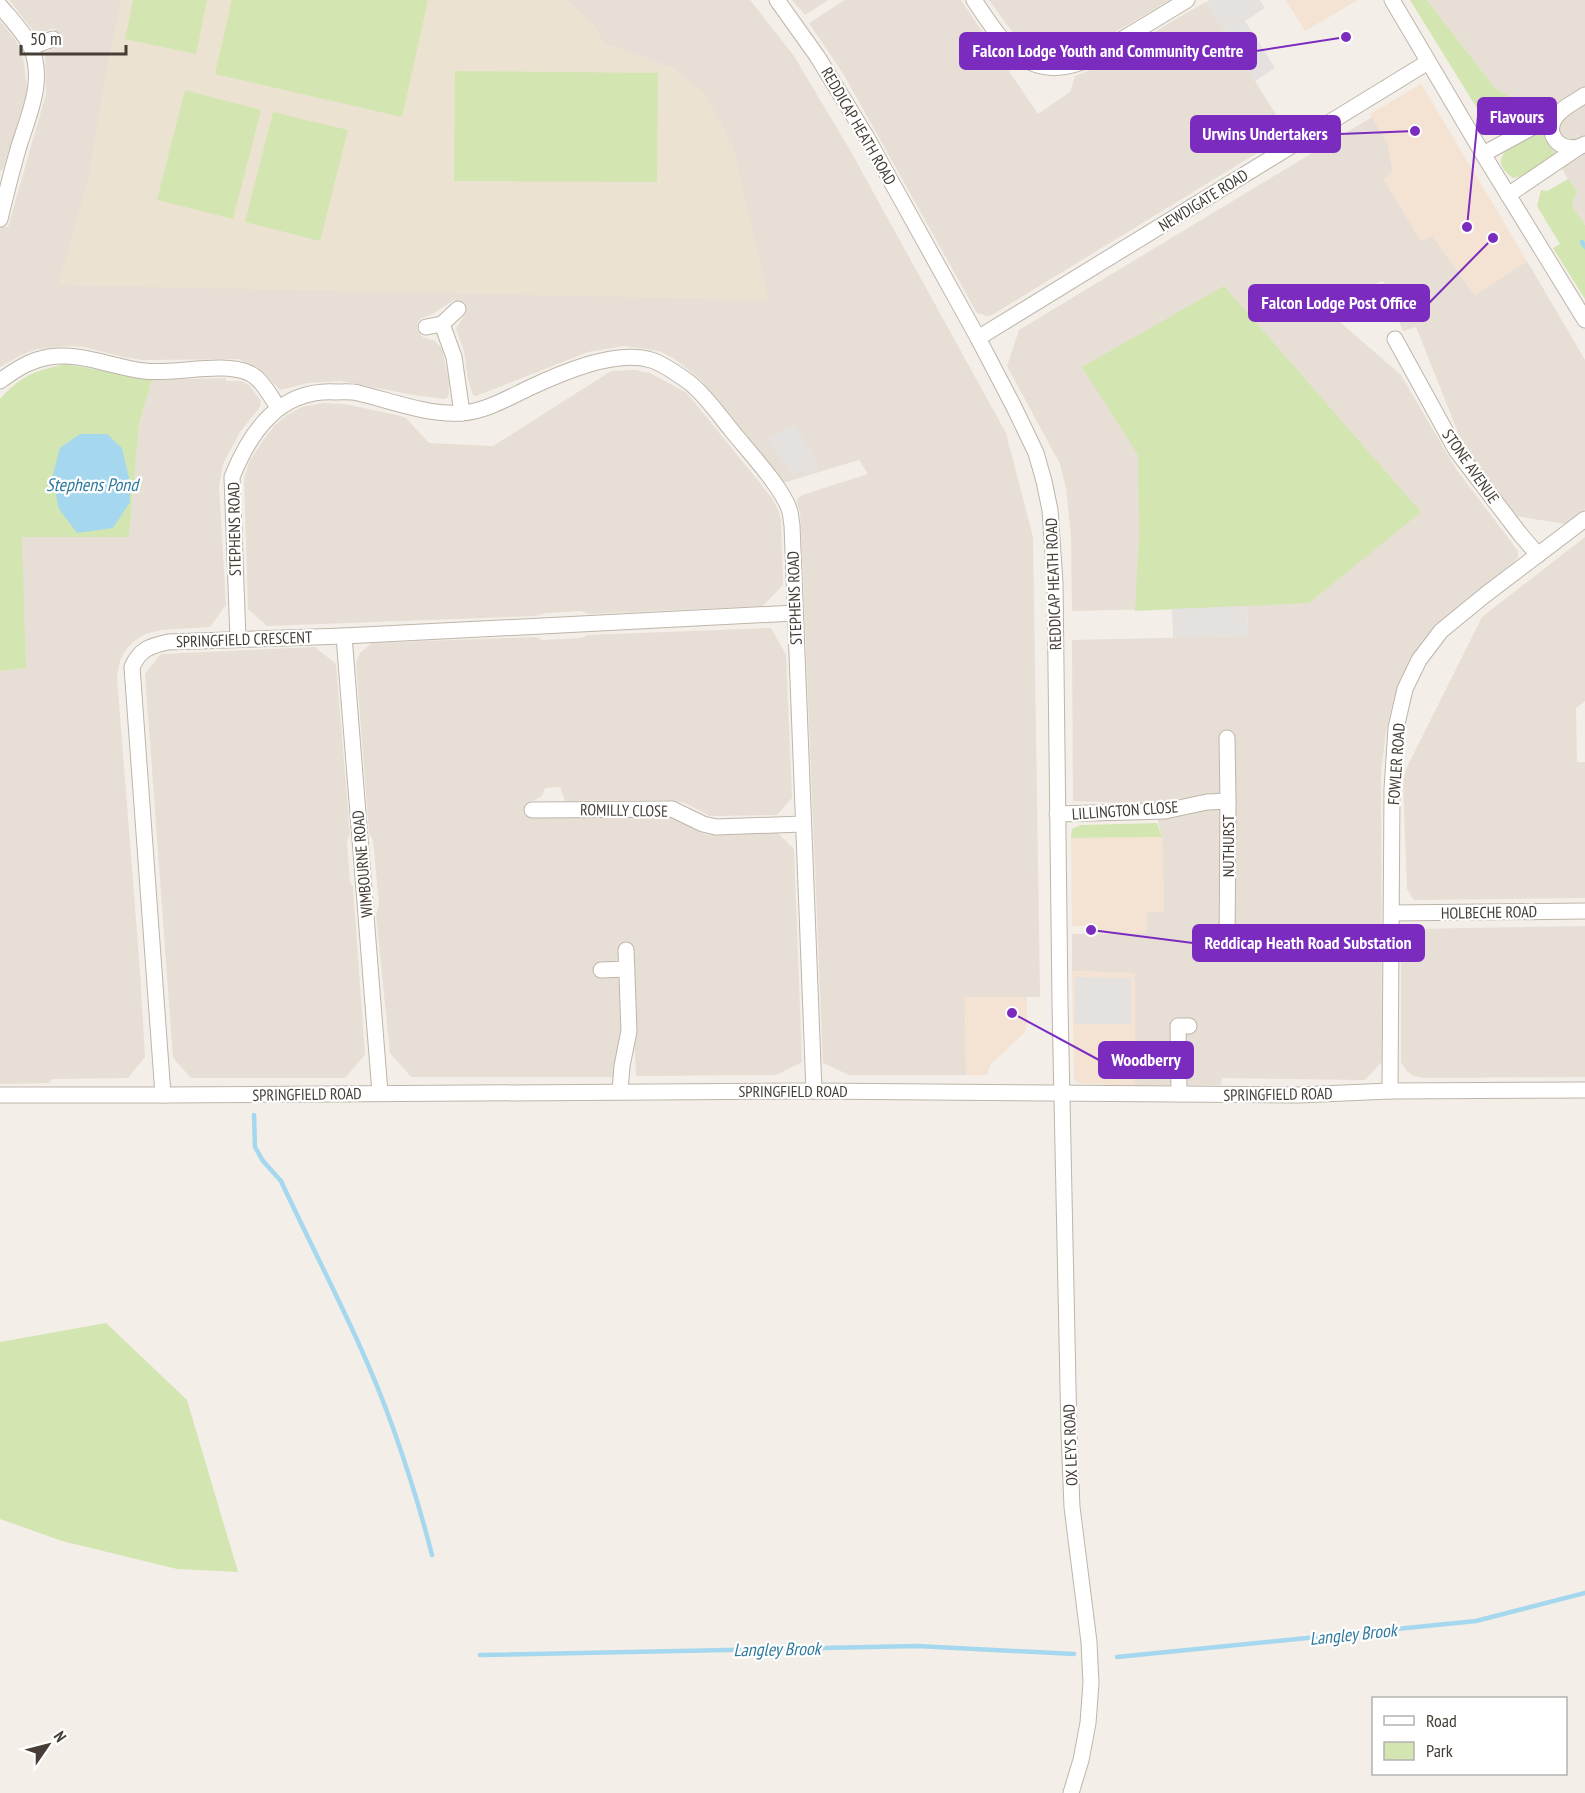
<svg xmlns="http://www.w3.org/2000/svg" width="1585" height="1793" viewBox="0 0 1585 1793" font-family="'PT Sans Narrow',sans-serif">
	<rect width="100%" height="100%" fill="#f3eee7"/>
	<g fill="#e7dfd5">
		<path d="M 9,0 L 122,0 L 104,84 L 89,177 L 59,285 L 675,69 L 603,43 L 593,24 L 567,0 L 750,0 L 794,56 L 850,150 L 1006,433 L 1033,537 L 1040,997 L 965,997 L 966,1075 L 849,1075 L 823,1063 L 801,528 L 800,512 L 797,503 L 797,499 L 802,495 L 868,474 L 859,460 L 783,483 L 701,380 L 673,358 L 659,351 L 624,346 L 588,352 L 476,396 L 473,395 L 468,380 L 464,351 L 456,329 L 465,314 L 466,309 L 463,304 L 454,300 L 434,313 L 421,319 L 417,323 L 417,330 L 423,337 L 435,341 L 442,349 L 449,381 L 449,393 L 448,397 L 445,399 L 413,395 L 341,381 L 308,383 L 280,390 L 266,375 L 255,366 L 238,359 L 142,360 L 123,357 L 84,347 L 70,346 L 37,349 L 21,355 L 0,367 L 0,226 L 8,227 L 46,94 L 45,55 L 46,52 L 61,45 L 54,28 L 40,34 L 35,33 Z"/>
		<path d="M 792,0 L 828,0 L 805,15 Z"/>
		<path d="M 845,0 L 961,0 L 1038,114 L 1070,92 L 1075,76 L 1088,71 L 1138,43 L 1169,23 L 1206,2 L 1288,134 L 992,315 L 987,316 L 977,313 L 844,75 L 809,23 Z"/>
		<path d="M 989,0 L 1170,0 L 1088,48 L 1070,57 L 1058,58 L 1038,54 L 1019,41 Z"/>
		<path d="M 1427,0 L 1585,0 L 1585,225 L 1572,206 L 1577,191 L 1568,179 L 1529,110 L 1523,105 L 1495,88 Z"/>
		<path d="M 0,21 L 14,38 L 20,49 L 24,63 L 27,88 L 26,98 L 3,169 L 0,172 Z"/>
		<path d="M 1372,117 L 1387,142 L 1393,172 L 1384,179 L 1421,241 L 1432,236 L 1475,295 L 1527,261 L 1585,360 L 1585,509 L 1566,524 L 1515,516 L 1469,455 L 1459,435 L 1416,327 L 1403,331 L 1383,281 L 1363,288 L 1352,297 L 1334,317 L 1401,375 L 1456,469 L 1518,551 L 1518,557 L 1514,562 L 1448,616 L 1414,655 L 1403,675 L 1394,698 L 1386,731 L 1381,773 L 1382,1062 L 1365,1080 L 1222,1078 L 1221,1085 L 1134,1086 L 1135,973 L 1072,971 L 1072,934 L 1146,933 L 1147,912 L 1164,911 L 1162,837 L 1153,804 L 1073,801 L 1072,640 L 1248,636 L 1247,607 L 1072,611 L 1071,534 L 1066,488 L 1060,464 L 1007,366 L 1019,330 Z"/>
		<path d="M 635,370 L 650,373 L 687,393 L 772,498 L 779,512 L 781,520 L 783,585 L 763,606 L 589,614 L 581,611 L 546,613 L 535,616 L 267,626 L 248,609 L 244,479 L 249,462 L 264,439 L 275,425 L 287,415 L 302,407 L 323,403 L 344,404 L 397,415 L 406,418 L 429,443 L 493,446 L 611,371 Z"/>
		<path d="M 226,378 L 226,381 L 242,381 L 250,386 L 261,401 L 260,407 L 240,432 L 223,464 L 219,486 L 226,605 L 210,627 L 161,630 L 145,634 L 133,642 L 125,651 L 120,661 L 117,677 L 140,971 L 145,1057 L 128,1078 L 52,1079 L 49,1083 L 0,1084 L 0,671 L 26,668 L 21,537 L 129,536 L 139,424 L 152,380 Z"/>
		<path d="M 1585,537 L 1585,701 L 1576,708 L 1577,762 L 1585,762 L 1585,898 L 1414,900 L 1407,889 L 1403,782 L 1406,769 L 1482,617 Z"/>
		<path d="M 771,628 L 786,655 L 792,798 L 777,815 L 710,816 L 685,803 L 666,800 L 565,801 L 560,787 L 545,788 L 542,796 L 537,799 L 531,801 L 531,818 L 670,817 L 702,833 L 711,835 L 778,833 L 794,849 L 802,1062 L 776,1075 L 636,1076 L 630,949 L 611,964 L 614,973 L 622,982 L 624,1029 L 615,1077 L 411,1077 L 390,1053 L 376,915 L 379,904 L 373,840 L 369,833 L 356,663 L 360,653 L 372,643 L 536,637 L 542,640 L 582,638 L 588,635 Z"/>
		<path d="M 315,647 L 336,664 L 350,834 L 347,841 L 350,882 L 353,887 L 365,1055 L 345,1078 L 191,1078 L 173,1058 L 145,674 L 161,654 Z"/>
		<path d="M 1585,926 L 1585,1077 L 1424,1078 L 1413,1076 L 1406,1070 L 1401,1062 L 1401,941 L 1414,929 Z"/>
	</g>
	<g fill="#f4e3d3">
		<path d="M 1286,0 L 1358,0 L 1305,31 Z"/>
		<path d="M 1421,84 L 1527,261 L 1475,295 L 1432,236 L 1421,241 L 1384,179 L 1393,171 L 1387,142 L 1370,114 Z"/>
		<path d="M 1162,837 L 1164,911 L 1147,912 L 1146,933 L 1094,933 L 1093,926 L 1072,926 L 1071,838 Z"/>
		<path d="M 1072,971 L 1135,973 L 1134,1086 L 1114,1087 L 1114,1085 L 1077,1083 L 1074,1080 Z"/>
		<path d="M 965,997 L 1027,997 L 1027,1024 L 1025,1032 L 990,1065 L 987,1075 L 966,1075 Z"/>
	</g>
	<path fill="#ebe2d1" d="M 122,0 L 567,0 L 593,24 L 603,43 L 675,69 L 705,93 L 733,146 L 769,300 L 58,285 L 89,177 L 104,84 Z"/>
	<g fill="#d3e6b1">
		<path d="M 133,0 L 207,0 L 196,54 L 125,39 Z"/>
		<path d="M 232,0 L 428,0 L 402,117 L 215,74 Z"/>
		<path d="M 1410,0 L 1427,0 L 1495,88 L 1524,105 L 1529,110 L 1504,125 L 1483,118 Z"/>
		<path d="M 455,71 L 658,73 L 657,182 L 454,181 Z"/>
		<path d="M 185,90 L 261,110 L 233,219 L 157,200 Z"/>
		<path d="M 273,112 L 348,130 L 320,241 L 245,222 Z"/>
		<path d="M 1537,131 L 1542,134 L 1554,153 L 1553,157 L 1522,176 L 1513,178 C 1482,156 1519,142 1537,131 Z"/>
		<path d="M 1568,179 L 1577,191 L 1572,206 L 1585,225 L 1585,299 L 1553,248 L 1560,244 L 1537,206 L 1541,190 L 1547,191 Z"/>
		<path d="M 1224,286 L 1421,512 L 1309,603 L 1135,611 L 1139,538 L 1138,455 L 1082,367 Z"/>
		<path d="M 66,364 L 152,380 L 139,424 L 129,537 L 22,537 L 26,668 L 0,671 L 0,399 C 23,374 35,371 66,364 Z"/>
		<path d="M 1157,823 L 1162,837 L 1071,838 L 1072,829 L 1081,825 Z"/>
		<path d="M 106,1323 L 187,1400 L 238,1572 L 177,1569 L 62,1541 L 0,1519 L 0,1342 Z"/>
	</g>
	<g fill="#e4e1df">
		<path d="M 1210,0 L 1260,0 L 1265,8 L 1245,21 L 1275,68 L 1255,81 L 1206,2 Z"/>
		<path d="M 795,424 L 820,466 L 813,469 L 814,473 L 806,476 L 804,472 L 793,475 L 766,440 Z"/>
		<path d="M 1247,606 L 1248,636 L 1173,638 L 1172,609 Z"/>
		<path d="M 1075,977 L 1131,978 L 1131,1024 L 1075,1024 Z"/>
	</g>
	<path fill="#a5d7ee" d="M 80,434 L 107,434 L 122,448 L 130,482 L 130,502 L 113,528 L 77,533 L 59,509 L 52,478 L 60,448 Z"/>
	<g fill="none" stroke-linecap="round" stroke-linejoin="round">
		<g stroke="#a5d7ee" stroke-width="4.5">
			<path d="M 1582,242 L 1585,247"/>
			<path d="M 254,1115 L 255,1147 L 263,1161 L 281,1181 C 319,1263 363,1343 393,1428 C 408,1470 421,1512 432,1555"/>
			<path d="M 480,1655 L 917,1646 L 1074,1654"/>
			<path d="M 1117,1657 L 1476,1621 L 1585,1593"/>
		</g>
		<g stroke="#beb5aa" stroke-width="17">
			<g id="minor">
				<path d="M 777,0 L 817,56 L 866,136 L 978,338 L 1014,407 L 1036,453 L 1044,481 L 1050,510 L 1055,583 L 1060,1004 L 1069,1433 L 1072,1507 L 1089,1642 L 1091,1683 L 1088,1723 L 1081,1760 L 1071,1793"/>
				<path d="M 974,0 C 1005,47 1032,88 1093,57 L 1187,0"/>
				<path d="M 1392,0 L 1483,154 L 1585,320"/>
				<path d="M 0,6 C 10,18 24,32 31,47 C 45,81 29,114 19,146 C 12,170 6,194 0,219"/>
				<path d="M 31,47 L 53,39"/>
				<path d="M 1585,95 C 1575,102 1561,108 1555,118 C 1543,138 1566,156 1585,144"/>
				<path d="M 1483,154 L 1557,114"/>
				<path d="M 1508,195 L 1579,147"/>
				<path d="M 442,324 L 454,357 L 462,413"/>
				<path d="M 426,327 L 442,324 L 458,309"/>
				<path d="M 978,338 L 1428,62"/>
				<path d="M 1395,339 L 1456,450 L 1520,534 L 1538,555"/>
				<path d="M 0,381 C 15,370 30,360 49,357 C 81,352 112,367 144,371 C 173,375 223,361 249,373 C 262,379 270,396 278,407"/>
				<path d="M 344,636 L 380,1093"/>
				<path d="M 238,639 L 232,477 C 251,430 280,389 336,392 C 343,392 351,391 358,393 C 392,401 426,415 461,413 C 484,412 508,398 529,388 C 561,373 616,349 651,360 C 664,364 679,375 690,383 C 706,396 719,415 732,431 C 748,451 784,489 790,512 C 791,516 791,521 792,525 L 814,1091"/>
				<path d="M 1227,738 L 1228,801 L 1227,953"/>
				<path d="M 532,810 L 672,809 L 703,824 L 716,827 L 803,824"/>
				<path d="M 1057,814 L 1165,811 L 1207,802 L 1228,801"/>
				<path d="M 1392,913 L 1585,911"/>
				<path d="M 601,970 L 627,969"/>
				<path d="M 620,1091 L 622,1066 L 629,1031 L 626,950"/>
				<path d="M 1390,1091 L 1392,789 L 1396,728 L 1405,689 L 1419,660 L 1441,631 L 1485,595 L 1585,519"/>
				<path d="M 1179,1094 L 1178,1026 L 1189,1026"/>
				<path d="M 0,1095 L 163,1095 L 814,1091 L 1299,1095 L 1390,1091 L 1585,1090"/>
				<path d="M 163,1095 L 132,667 C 140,649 150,646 168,642 L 344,636 L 795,613"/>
			</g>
		</g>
		<use href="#minor" stroke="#fff" stroke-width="15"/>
	</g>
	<g text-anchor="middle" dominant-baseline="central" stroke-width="4.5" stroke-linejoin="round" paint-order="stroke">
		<g font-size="16" fill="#463e36" stroke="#fff">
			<text transform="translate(859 126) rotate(60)">REDDICAP HEATH ROAD</text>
			<text transform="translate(1203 200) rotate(-32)">NEWDIGATE ROAD</text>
			<text transform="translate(1471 466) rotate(55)">STONE AVENUE</text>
			<text transform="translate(234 529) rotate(-91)">STEPHENS ROAD</text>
			<text transform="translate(1053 584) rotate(-92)">REDDICAP HEATH ROAD</text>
			<text transform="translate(794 598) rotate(-92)">STEPHENS ROAD</text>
			<text transform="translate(244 639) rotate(-2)">SPRINGFIELD CRESCENT</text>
			<text transform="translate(1396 764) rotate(-86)">FOWLER ROAD</text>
			<text transform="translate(624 810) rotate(1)">ROMILLY CLOSE</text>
			<text transform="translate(1125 810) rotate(-4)">LILLINGTON CLOSE</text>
			<text transform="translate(1228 846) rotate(-90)">NUTHURST</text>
			<text transform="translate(362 864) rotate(-95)">WIMBOURNE ROAD</text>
			<text transform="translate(1489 912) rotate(-1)">HOLBECHE ROAD</text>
			<text x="793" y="1091">SPRINGFIELD ROAD</text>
			<text transform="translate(307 1094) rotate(-1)">SPRINGFIELD ROAD</text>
			<text transform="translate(1278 1094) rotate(-1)">SPRINGFIELD ROAD</text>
			<text transform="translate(1070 1445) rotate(-92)">OX LEYS ROAD</text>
		</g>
		<g font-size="18" font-style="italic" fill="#307a9e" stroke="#fff">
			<text x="92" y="484">Stephens Pond</text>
			<text transform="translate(1353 1634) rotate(-6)">Langley Brook</text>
			<text transform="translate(777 1649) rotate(-1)">Langley Brook</text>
		</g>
	</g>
	<path fill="none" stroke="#7b2cbf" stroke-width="2" d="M1346 37L1256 51M1467 227L1478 116M1415 131L1340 134M1493 238L1429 303M1091 930L1193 943M1012 1013L1099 1060"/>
	<g fill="#7b2cbf" stroke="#fff" stroke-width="2">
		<circle cx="1346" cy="37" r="6"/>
		<circle cx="1467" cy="227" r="6"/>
		<circle cx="1415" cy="131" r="6"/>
		<circle cx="1493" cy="238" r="6"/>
		<circle cx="1091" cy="930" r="6"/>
		<circle cx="1012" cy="1013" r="6"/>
	</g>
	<g fill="#7b2cbf" stroke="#7b2cbf" stroke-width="2">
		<rect x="960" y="33" width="296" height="36" rx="6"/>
		<rect x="1478" y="98" width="78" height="36" rx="6"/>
		<rect x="1191" y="116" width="149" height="36" rx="6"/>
		<rect x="1249" y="285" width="180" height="36" rx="6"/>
		<rect x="1193" y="925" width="231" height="36" rx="6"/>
		<rect x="1099" y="1042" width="94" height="36" rx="6"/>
	</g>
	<g font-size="18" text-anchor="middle" font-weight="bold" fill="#fff">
		<text x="1108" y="57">Falcon Lodge Youth and Community Centre</text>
		<text x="1517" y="123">Flavours</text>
		<text x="1265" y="140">Urwins Undertakers</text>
		<text x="1339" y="309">Falcon Lodge Post Office</text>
		<text x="1308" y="949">Reddicap Heath Road Substation</text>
		<text x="1146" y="1066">Woodberry</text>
	</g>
	<rect x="1372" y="1697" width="195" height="78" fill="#ffffff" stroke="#b5b2af" stroke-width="1.5"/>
	<rect x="1384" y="1716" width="30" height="9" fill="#ffffff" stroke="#b5b2af" stroke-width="1.5"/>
	<text x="1426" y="1727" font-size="18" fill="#463e36">Road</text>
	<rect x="1384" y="1742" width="30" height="18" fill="#d3e6b1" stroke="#b5b2af" stroke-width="1.5"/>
	<text x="1426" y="1757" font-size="18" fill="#463e36">Park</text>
	<g transform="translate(48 1745) rotate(55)" stroke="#ffffff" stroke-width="4.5" paint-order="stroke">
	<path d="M0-4.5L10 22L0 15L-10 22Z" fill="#463e36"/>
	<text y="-9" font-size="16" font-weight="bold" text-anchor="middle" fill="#463e36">N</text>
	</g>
	<path d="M21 45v9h105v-9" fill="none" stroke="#463e36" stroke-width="3"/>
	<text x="30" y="45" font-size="18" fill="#463e36" stroke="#ffffff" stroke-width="4.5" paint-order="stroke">50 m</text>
</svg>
